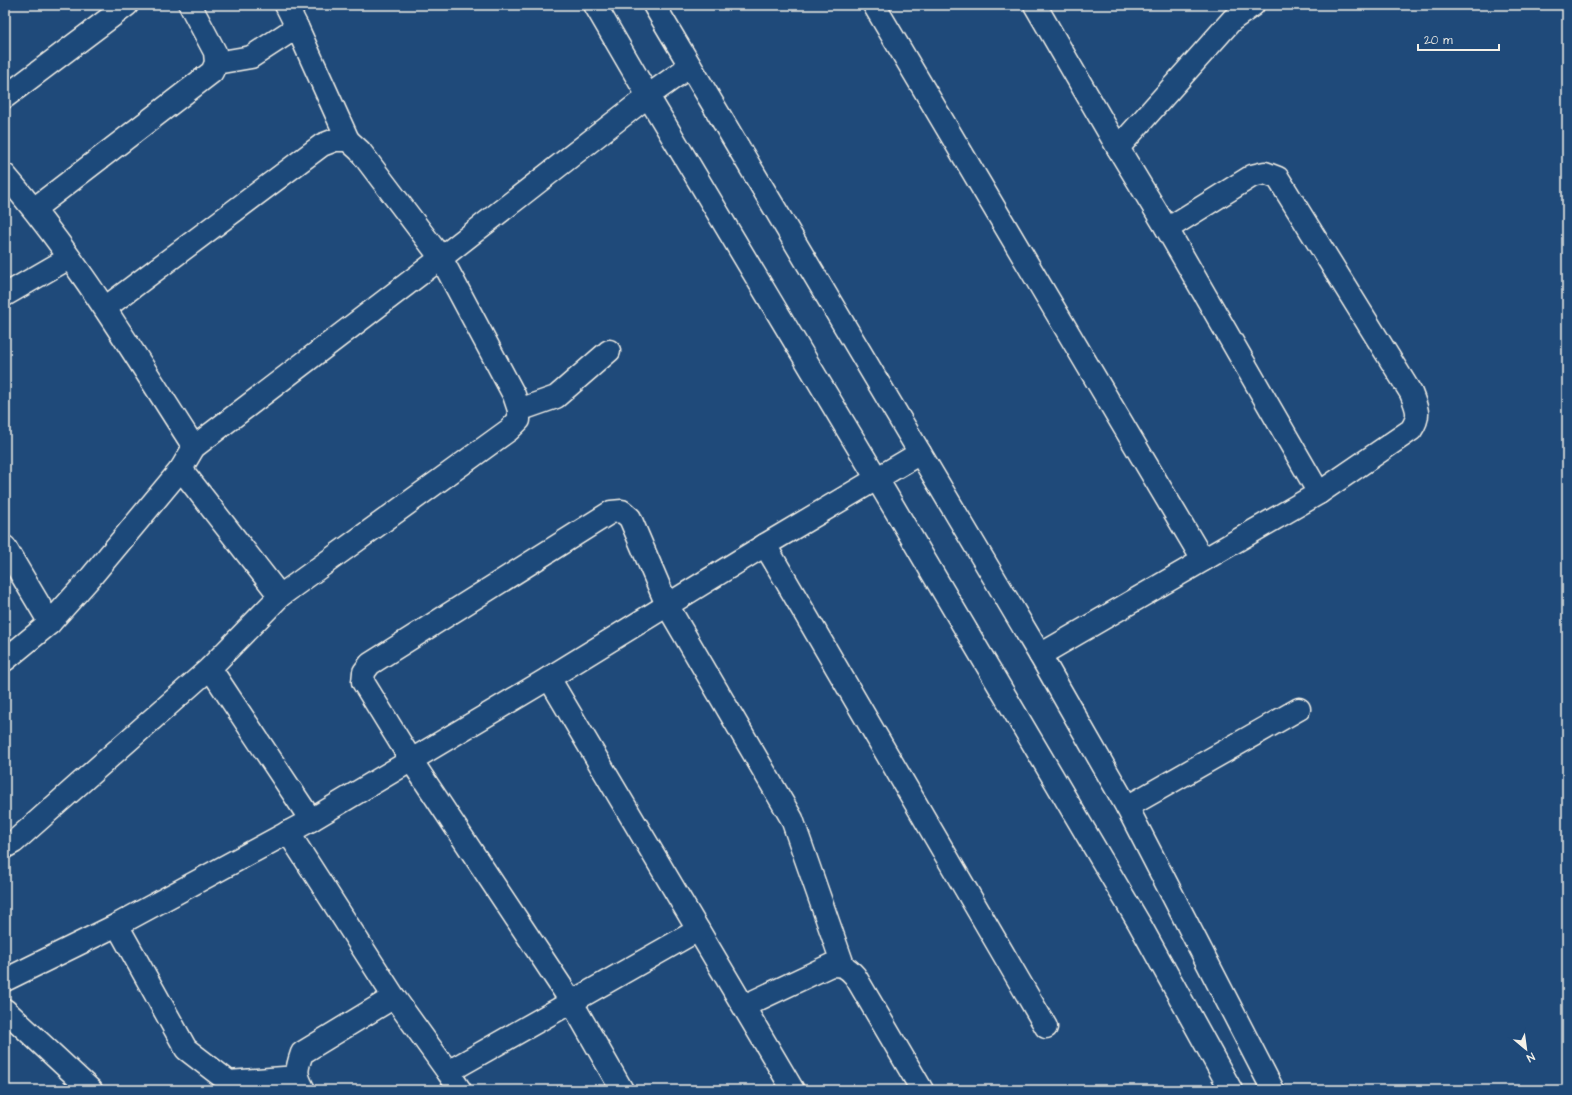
<svg xmlns="http://www.w3.org/2000/svg" width="1572" height="1095" viewBox="0 0 1572 1095" font-family="'Architects Daughter',sans-serif">
	<rect width="100%" height="100%" fill="#1f4a7a"/>
	<filter id="ink" filterUnits="userSpaceOnUse"><feTurbulence type="fractalNoise" baseFrequency=".025" numOctaves="2"/><feDisplacementMap in="SourceGraphic" scale="8" xChannelSelector="R" yChannelSelector="G"/><feConvolveMatrix kernelMatrix="1 2 1 2 8 2 1 2 1" color-interpolation-filters="sRGB"/></filter>
	<g filter="url(#ink)">
		<g fill="none" stroke-linecap="round" stroke-linejoin="round">
			<g stroke="#f4f1e8" stroke-width="25">
				<g id="street">
					<path d="M 286,5 L 297,27 L 348,140"/>
					<path d="M 874,5 L 1203,560"/>
					<path d="M 1035,5 L 1118,148"/>
					<path d="M 1253,5 L 1232,20 L 1118,148 L 1167,229 L 1319,493"/>
					<path d="M 216,63 L 251,57 L 297,27"/>
					<path d="M 5,97 L 127,5"/>
					<path d="M 5,175 C 77,258 134,354 194,447"/>
					<path d="M 34,209 L 212,72 L 216,63 L 215,52 L 190,5"/>
					<path d="M 5,295 L 69,258"/>
					<path d="M 519,410 L 556,397 L 609,351"/>
					<path d="M 181,469 L 280,596"/>
					<path d="M 765,545 L 1046,1027"/>
					<path d="M 5,547 L 50,623"/>
					<path d="M 1040,655 L 1319,493 L 1411,430 C 1421,415 1417,409 1411,393 L 1278,178 L 1265,173 L 1252,176 L 1167,229"/>
					<path d="M 5,660 L 50,623 L 91,577 L 181,469 L 194,447 L 441,258 L 648,96 L 690,66"/>
					<path d="M 210,668 L 311,820"/>
					<path d="M 549,678 L 793,1090"/>
					<path d="M 1127,807 L 1299,709"/>
					<path d="M 288,832 L 394,997"/>
					<path d="M 5,847 L 14,842 L 210,668 L 280,596 L 509,430 L 519,420 L 519,410 L 514,395 L 441,258 L 360,151 L 348,140 L 335,140 L 322,145 L 105,308"/>
					<path d="M 117,925 L 186,1049 L 229,1082 L 297,1077"/>
					<path d="M 744,1006 L 831,965 C 843,965 847,967 855,976 L 922,1090"/>
					<path d="M 5,1010 L 91,1090"/>
					<path d="M 448,1072 L 698,930"/>
					<path d="M 304,1090 C 295,1074 296,1070 302,1053 L 394,997 L 448,1072 L 460,1090"/>
					<path d="M 622,1090 L 571,1001 L 411,760 L 363,682 L 364,672 L 370,664 L 611,512 L 622,511 L 630,518 L 667,605 L 792,819 L 843,965"/>
				</g>
			</g>
			<g stroke="#f4f1e8" stroke-width="25">
				<g id="secondary">
					<path d="M 595,5 L 648,96 L 877,479 L 1139,923 L 1231,1090"/>
					<path d="M 654,5 L 1040,655 L 1127,807 L 1273,1090"/>
					<path d="M 5,980 L 117,925 L 311,820 L 549,678 L 765,545 L 920,453"/>
				</g>
			</g>
			<use href="#street" stroke="#1f4a7a" stroke-width="22"/>
			<use href="#secondary" stroke="#1f4a7a" stroke-width="22"/>
		</g>
	</g>
	<rect width="1572" height="1095" fill="none" stroke="#1f4a7a" stroke-width="20"/>
	<rect x="10" y="10" width="1552" height="1075" fill="none" stroke="#f4f1e8" stroke-width="1.5" filter="url(#ink)"/>
	<g transform="translate(1526 1049) rotate(151)" stroke="#1f4a7a" stroke-width="3" paint-order="stroke">
	<path d="M0-3L7 15L0 10L-7 15Z" fill="#f4f1e8"/>
	<text y="-6" font-size="11" font-weight="bold" text-anchor="middle" fill="#f4f1e8">N</text>
	</g>
	<path d="M1418 44v6h81v-6" fill="none" stroke="#f4f1e8" stroke-width="2"/>
	<text x="1424" y="44" font-size="12" fill="#f4f1e8" stroke="#1f4a7a" stroke-width="3" paint-order="stroke">20 m</text>
</svg>
